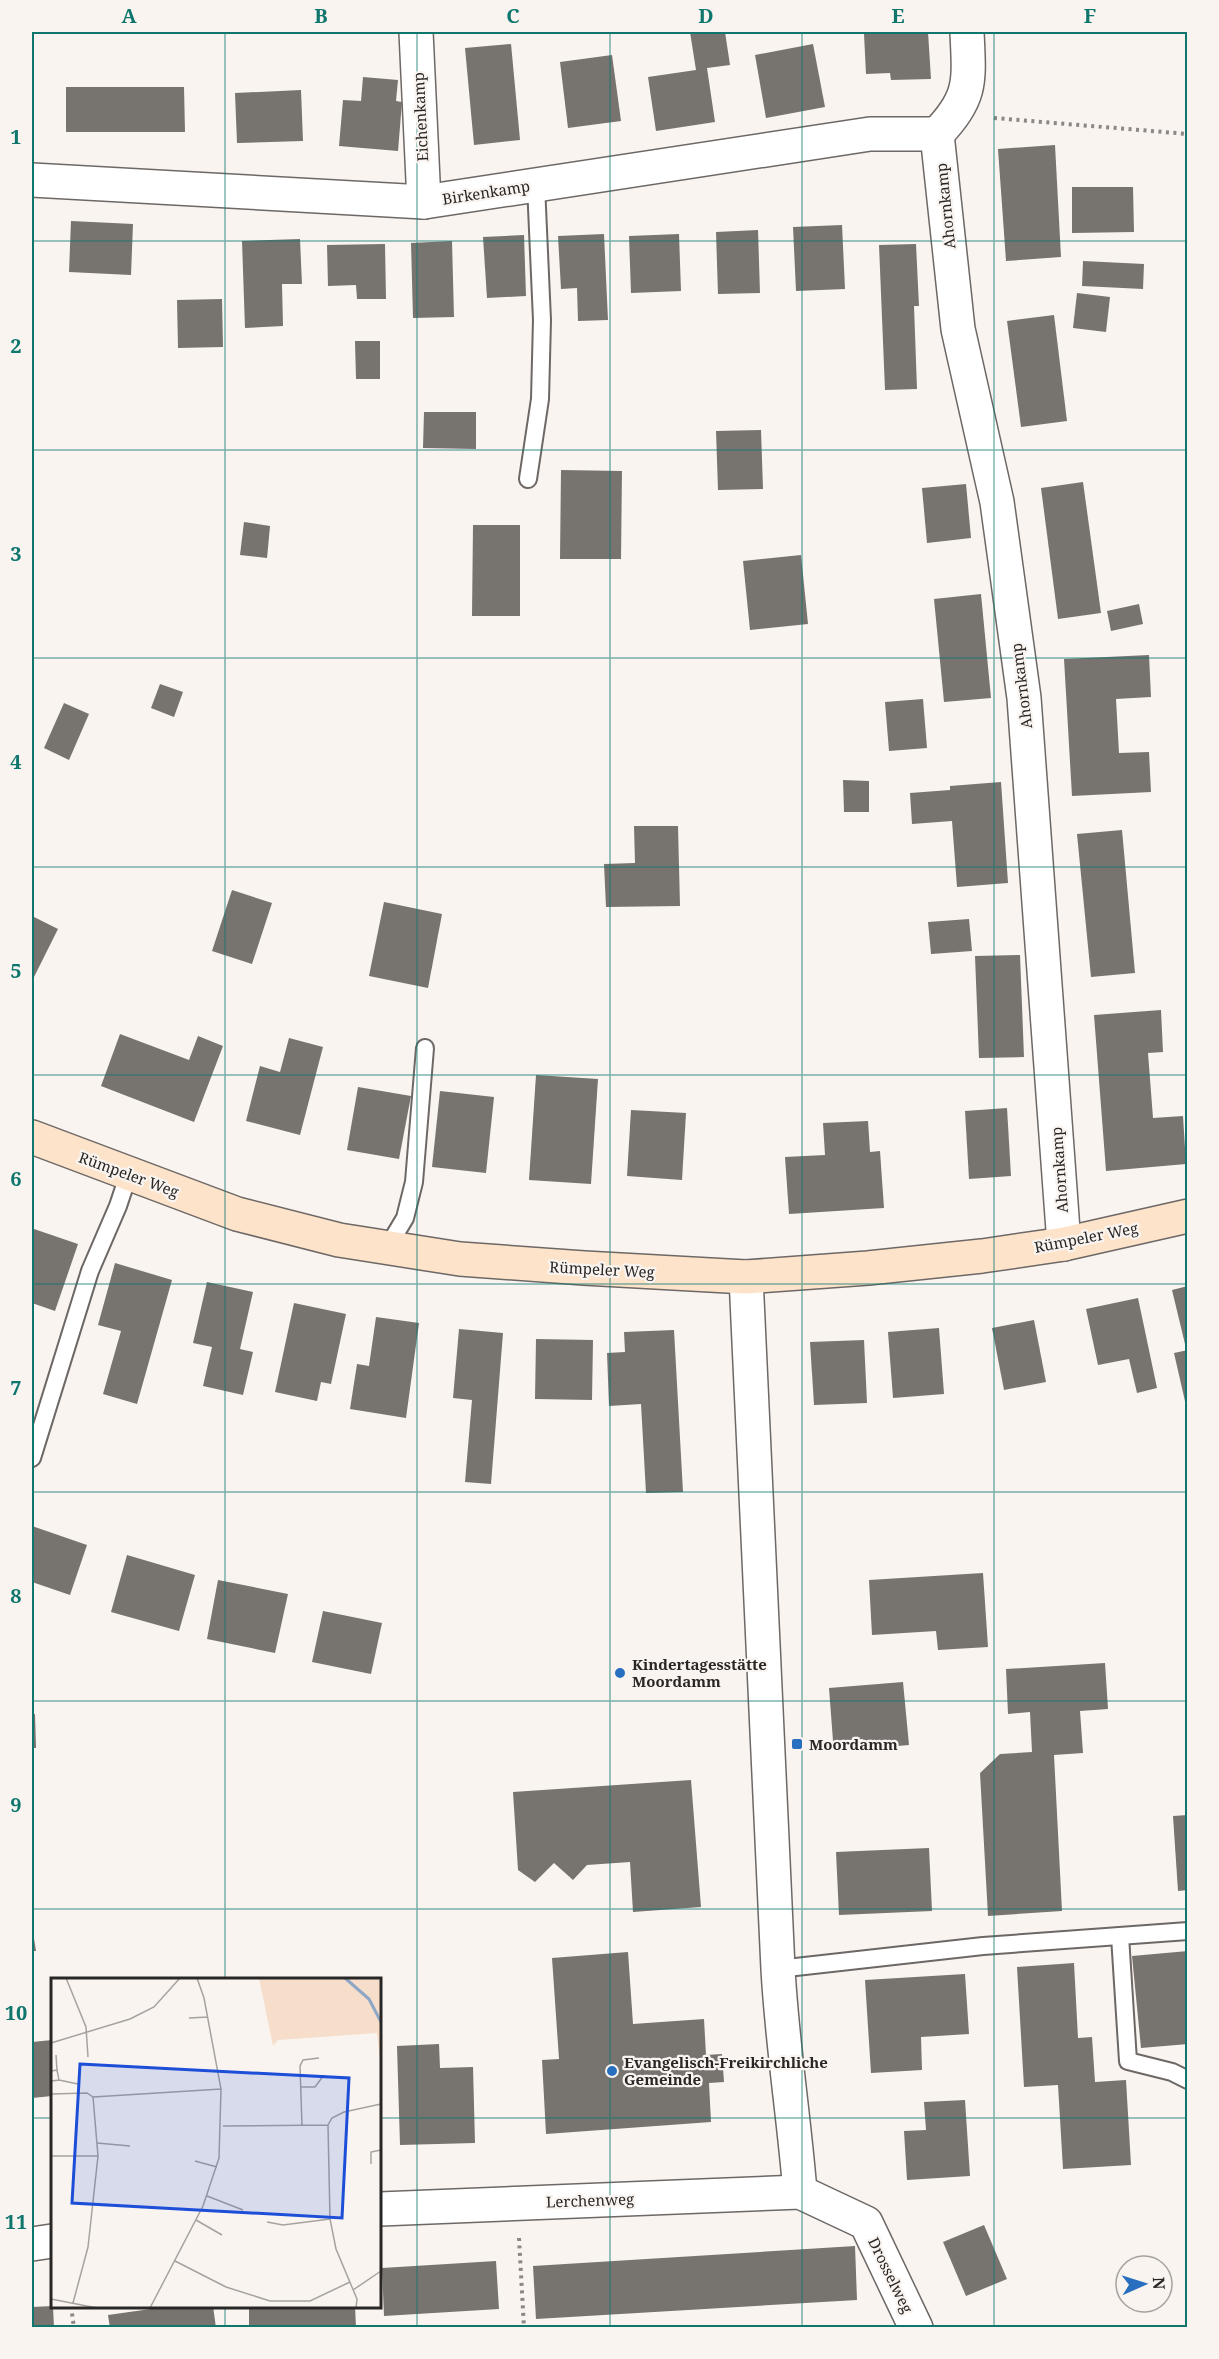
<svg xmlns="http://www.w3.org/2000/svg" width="1219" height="2359" viewBox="0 0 1219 2359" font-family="'Noto Serif',serif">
	<rect width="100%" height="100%" fill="#f9f4f0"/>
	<g fill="#77736f">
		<path d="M 690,32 L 725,32 L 730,65 L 707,68 L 715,122 L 656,131 L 648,77 L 696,70 Z"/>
		<path d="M 888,32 L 928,32 L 931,79 L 891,80 L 890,73 L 866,74 L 864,34 Z"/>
		<path d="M 511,44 L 520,140 L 474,145 L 465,48 Z"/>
		<path d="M 813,44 L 825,107 L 766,118 L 755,55 Z"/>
		<path d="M 612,55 L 621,121 L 568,128 L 560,62 Z"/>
		<path d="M 363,77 L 398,80 L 396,101 L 402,102 L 398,151 L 339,146 L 343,100 L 361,101 Z"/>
		<path d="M 66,87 L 184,87 L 185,132 L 66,132 Z"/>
		<path d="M 301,90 L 303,141 L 237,143 L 235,93 Z"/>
		<path d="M 1055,145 L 1061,257 L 1006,261 L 998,149 Z"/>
		<path d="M 1072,187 L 1133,187 L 1134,232 L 1072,233 Z"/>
		<path d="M 71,221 L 133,224 L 131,275 L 69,272 Z"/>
		<path d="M 842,225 L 845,289 L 796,291 L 793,227 Z"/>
		<path d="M 758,230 L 760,293 L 718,294 L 716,232 Z"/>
		<path d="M 604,234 L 608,320 L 578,321 L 577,288 L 561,289 L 558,236 Z"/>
		<path d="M 679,234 L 681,291 L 631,293 L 629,236 Z"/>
		<path d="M 524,235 L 526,296 L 487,298 L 483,237 Z"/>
		<path d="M 300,239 L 302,284 L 282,284 L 283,326 L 245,328 L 242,241 Z"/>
		<path d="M 452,241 L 454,317 L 413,318 L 411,243 Z"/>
		<path d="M 385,244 L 386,299 L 357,299 L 356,285 L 328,286 L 327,245 Z"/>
		<path d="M 916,244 L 919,306 L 914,306 L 917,389 L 885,390 L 879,245 Z"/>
		<path d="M 1083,261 L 1144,264 L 1143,289 L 1082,286 Z"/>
		<path d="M 1077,293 L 1110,297 L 1106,332 L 1073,328 Z"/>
		<path d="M 222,299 L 223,347 L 178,348 L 177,300 Z"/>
		<path d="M 1054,315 L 1067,421 L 1021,427 L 1007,321 Z"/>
		<path d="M 355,341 L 380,341 L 380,379 L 356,379 Z"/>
		<path d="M 424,412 L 476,412 L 476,449 L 423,448 Z"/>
		<path d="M 761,430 L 763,489 L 718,490 L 716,431 Z"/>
		<path d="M 561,470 L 622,471 L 621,559 L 560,559 Z"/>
		<path d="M 1083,482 L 1101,613 L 1058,619 L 1041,488 Z"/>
		<path d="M 966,484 L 971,538 L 927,543 L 922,488 Z"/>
		<path d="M 244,522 L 270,526 L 267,558 L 240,555 Z"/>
		<path d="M 473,525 L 520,525 L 520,616 L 472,616 Z"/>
		<path d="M 801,555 L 808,624 L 750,630 L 743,561 Z"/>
		<path d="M 981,594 L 991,698 L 944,702 L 934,599 Z"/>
		<path d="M 1139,604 L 1143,624 L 1111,631 L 1107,611 Z"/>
		<path d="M 1149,655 L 1151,697 L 1116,699 L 1119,753 L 1149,752 L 1151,792 L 1072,796 L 1064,659 Z"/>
		<path d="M 160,684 L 183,692 L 174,717 L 151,708 Z"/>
		<path d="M 923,699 L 927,748 L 889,751 L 885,702 Z"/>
		<path d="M 64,703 L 89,714 L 69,760 L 44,748 Z"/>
		<path d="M 843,780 L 869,781 L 869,812 L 844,812 Z"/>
		<path d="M 1001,782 L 1008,883 L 957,887 L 952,821 L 912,824 L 910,793 L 950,790 L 950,786 Z"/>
		<path d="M 634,826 L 678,826 L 680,906 L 606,907 L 604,864 L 635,863 Z"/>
		<path d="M 1122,830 L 1135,973 L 1091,977 L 1077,834 Z"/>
		<path d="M 232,890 L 272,903 L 252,964 L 212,951 Z"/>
		<path d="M 384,902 L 442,914 L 428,988 L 369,976 Z"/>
		<path d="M 32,916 L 58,929 L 32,981 Z"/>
		<path d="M 969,919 L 972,951 L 931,954 L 928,922 Z"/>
		<path d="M 1020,955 L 1024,1057 L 979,1058 L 975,956 Z"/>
		<path d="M 1161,1010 L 1163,1052 L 1148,1053 L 1153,1118 L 1183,1116 L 1186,1164 L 1106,1171 L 1094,1015 Z"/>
		<path d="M 120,1034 L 189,1060 L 198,1036 L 223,1046 L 194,1122 L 101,1086 Z"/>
		<path d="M 289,1038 L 323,1047 L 300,1135 L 246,1121 L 260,1066 L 280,1072 Z"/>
		<path d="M 536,1075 L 598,1079 L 591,1184 L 529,1180 Z"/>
		<path d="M 358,1087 L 411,1096 L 399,1159 L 347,1150 Z"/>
		<path d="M 440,1091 L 494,1097 L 486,1173 L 432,1167 Z"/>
		<path d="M 1007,1108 L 1011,1176 L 969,1179 L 965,1111 Z"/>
		<path d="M 631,1110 L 686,1113 L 682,1180 L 627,1176 Z"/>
		<path d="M 868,1121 L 870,1152 L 880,1151 L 884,1208 L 789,1214 L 785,1157 L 825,1155 L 823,1123 Z"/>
		<path d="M 34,1229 L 78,1244 L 55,1311 L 32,1303 L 32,1236 Z"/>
		<path d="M 115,1263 L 172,1280 L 137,1404 L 103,1394 L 121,1331 L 98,1325 Z"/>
		<path d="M 207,1282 L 253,1292 L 240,1349 L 253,1352 L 243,1395 L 203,1386 L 212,1347 L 193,1343 Z"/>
		<path d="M 1188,1286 L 1188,1343 L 1185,1344 L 1172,1290 Z"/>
		<path d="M 1138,1298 L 1157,1388 L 1137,1393 L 1129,1359 L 1098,1365 L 1086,1309 Z"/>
		<path d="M 294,1303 L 346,1314 L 331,1384 L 321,1382 L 317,1401 L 275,1392 Z"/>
		<path d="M 376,1317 L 419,1323 L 406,1418 L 350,1409 L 357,1364 L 369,1366 Z"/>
		<path d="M 1034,1320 L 1046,1382 L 1004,1390 L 992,1328 Z"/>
		<path d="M 939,1328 L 944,1394 L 893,1398 L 888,1332 Z"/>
		<path d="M 459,1329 L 503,1333 L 491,1484 L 465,1482 L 472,1400 L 453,1398 Z"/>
		<path d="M 674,1330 L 683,1492 L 646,1493 L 641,1404 L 609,1406 L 607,1353 L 625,1352 L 624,1332 Z"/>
		<path d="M 536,1339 L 593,1340 L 592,1400 L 535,1399 Z"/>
		<path d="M 864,1340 L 867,1403 L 814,1405 L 810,1342 Z"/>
		<path d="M 1188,1350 L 1188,1410 L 1187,1410 L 1174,1353 Z"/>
		<path d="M 32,1526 L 87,1545 L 70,1595 L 32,1582 Z"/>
		<path d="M 127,1555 L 195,1575 L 179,1631 L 111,1612 Z"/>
		<path d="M 983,1573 L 988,1647 L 938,1650 L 936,1631 L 872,1635 L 869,1580 Z"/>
		<path d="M 218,1580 L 288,1594 L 275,1653 L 207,1639 Z"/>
		<path d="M 323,1611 L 382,1623 L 371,1674 L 312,1662 Z"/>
		<path d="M 1105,1663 L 1108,1709 L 1080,1711 L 1083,1753 L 1054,1755 L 1062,1911 L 988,1916 L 980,1773 L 1000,1754 L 1032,1752 L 1030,1712 L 1008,1714 L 1006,1669 Z"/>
		<path d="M 903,1682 L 909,1745 L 863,1749 L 863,1739 L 833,1741 L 829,1688 Z"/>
		<path d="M 32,1714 L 35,1714 L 36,1748 L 32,1748 Z"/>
		<path d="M 691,1780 L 701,1907 L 633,1912 L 630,1862 L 587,1865 L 573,1880 L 554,1863 L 535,1882 L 518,1870 L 513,1792 Z"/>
		<path d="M 1188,1815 L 1188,1890 L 1178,1891 L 1173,1816 Z"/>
		<path d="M 929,1848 L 932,1911 L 839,1915 L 836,1852 Z"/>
		<path d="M 32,1926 L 36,1951 L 32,1951 Z"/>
		<path d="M 1188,1951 L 1188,2044 L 1141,2048 L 1132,1956 Z"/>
		<path d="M 628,1952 L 633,2024 L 704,2019 L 706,2055 L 722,2054 L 724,2082 L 709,2083 L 711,2122 L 546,2134 L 542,2060 L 559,2059 L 552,1958 Z"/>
		<path d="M 1074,1963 L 1078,2038 L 1092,2037 L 1095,2082 L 1126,2080 L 1131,2165 L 1063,2169 L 1058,2085 L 1024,2087 L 1017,1967 Z"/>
		<path d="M 965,1974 L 969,2034 L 921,2037 L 922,2070 L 871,2073 L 865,1980 Z"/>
		<path d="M 52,2040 L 52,2096 L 32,2098 L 32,2042 Z"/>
		<path d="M 439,2044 L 440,2068 L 473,2067 L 475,2143 L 400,2145 L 397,2046 Z"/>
		<path d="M 965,2100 L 970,2176 L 907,2180 L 904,2131 L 926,2130 L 924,2102 Z"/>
		<path d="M 984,2225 L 1007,2279 L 966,2296 L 943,2242 Z"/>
		<path d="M 855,2246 L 857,2300 L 536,2319 L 533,2266 Z"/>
		<path d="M 496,2261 L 499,2309 L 384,2316 L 382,2268 Z"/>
		<path d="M 53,2306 L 54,2328 L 32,2328 L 32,2307 Z"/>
		<path d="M 172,2306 L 213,2306 L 216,2328 L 110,2328 L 108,2315 Z"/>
		<path d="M 249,2306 L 355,2306 L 356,2328 L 249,2328 Z"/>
	</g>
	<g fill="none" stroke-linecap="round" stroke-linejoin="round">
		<g stroke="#6d6865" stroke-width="20">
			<g id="lane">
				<path d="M 528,479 L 540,399 L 542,320 L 536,185"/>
				<path d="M 387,1248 L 405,1218 L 414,1182 L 425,1048"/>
				<path d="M 32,1458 L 90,1271 L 118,1206 L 129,1173"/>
				<path d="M 1120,1936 L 1128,2061 L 1172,2072 L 1188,2080"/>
				<path d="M 778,1969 L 983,1946 L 1188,1931"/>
			</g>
		</g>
		<g stroke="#6d6865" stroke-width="36">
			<g id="street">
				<path d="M 416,32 L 424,202"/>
				<path d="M 937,134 L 958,329 L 997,502 L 1024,698 L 1064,1244"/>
				<path d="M 937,134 C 973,97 969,80 967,32"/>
				<path d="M 32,180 L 424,202 L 870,134 L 937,134"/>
				<path d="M 746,1277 L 778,1969 C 782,2043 794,2117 800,2192"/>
				<path d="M 380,2209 L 800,2192 L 866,2223 L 916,2328"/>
				<path d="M 32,2244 L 52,2241"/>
			</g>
		</g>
		<g stroke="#6d6865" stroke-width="36">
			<path id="secondary" d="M 32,1137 L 237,1214 L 339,1240 L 460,1259 L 584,1268 L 746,1277 L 868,1268 L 982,1256 L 1064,1244 L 1188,1216"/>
		</g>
		<g stroke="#8b8785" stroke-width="4" stroke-dasharray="3 4.5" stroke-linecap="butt">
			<path d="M 994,118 L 1188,134"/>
			<path d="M 519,2238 L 524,2328"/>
			<path d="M 71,2306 L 74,2328"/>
		</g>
		<use href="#lane" stroke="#fff" stroke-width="16"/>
		<use href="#street" stroke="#fff" stroke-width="33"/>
		<use href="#secondary" stroke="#fde3ca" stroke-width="33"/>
	</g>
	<path fill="none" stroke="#0f766e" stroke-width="1.5" stroke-opacity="0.55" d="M 225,32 L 225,1980M 417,32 L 417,2328M 610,32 L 610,2328M 802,32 L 802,2328M 994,32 L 994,2328M 32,241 L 1188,241M 32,450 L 1188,450M 32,658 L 1188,658M 32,867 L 1188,867M 32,1075 L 1188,1075M 32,1284 L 1188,1284M 32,1492 L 1188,1492M 32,1701 L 1188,1701M 32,1909 L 1188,1909M 32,2118 L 52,2118M 380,2118 L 1188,2118M 225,2306 L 225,2328"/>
	<g fill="#296fc0" stroke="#f9f4f0" stroke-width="2">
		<circle cx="620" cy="1673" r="6"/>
		<rect x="791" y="1738" width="12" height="12" rx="3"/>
		<circle cx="612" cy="2071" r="6"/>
	</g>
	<g text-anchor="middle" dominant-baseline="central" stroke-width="4.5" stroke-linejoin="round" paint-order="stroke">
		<g font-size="15" fill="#292726" stroke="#f9f4f0">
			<text transform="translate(420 117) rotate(-93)">Eichenkamp</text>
			<text transform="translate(486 192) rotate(-9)">Birkenkamp</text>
			<text transform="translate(945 206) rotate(-96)">Ahornkamp</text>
			<text transform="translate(1021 686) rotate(-97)">Ahornkamp</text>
			<text transform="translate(1059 1170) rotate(-94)">Ahornkamp</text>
			<text transform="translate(129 1174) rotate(20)">Rümpeler Weg</text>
			<text transform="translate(1086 1237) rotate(-11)">Rümpeler Weg</text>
			<text transform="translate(602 1269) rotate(3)">Rümpeler Weg</text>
			<text transform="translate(590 2200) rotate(-2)">Lerchenweg</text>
			<text transform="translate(891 2275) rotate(64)">Drosselweg</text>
		</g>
		<g font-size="15" font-weight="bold" fill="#292726" stroke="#f9f4f0" text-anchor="start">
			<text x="632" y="1664">Kindertagesstätte<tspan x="632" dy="17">Moordamm</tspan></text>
			<text x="809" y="1744">Moordamm</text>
			<text x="624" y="2062">Evangelisch-Freikirchliche<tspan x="624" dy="17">Gemeinde</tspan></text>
		</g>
	</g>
	<g transform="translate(51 1978)">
		<rect width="330" height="330" fill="#f9f4f0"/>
		<path d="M 208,0 L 330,0 L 330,92 L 326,55 L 227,62 L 222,68 Z" fill="#f6deca"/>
		<path fill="none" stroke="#8ea7c6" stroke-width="3" d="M 294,0 L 318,21 L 330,44"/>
		<path fill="none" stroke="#a6a29f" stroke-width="1.5" d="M 15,0 L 35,49 L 37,79M 138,40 L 157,39M 0,65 L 79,41 L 103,29 L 129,0M 0,93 L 6,92 L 5,77M 8,102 L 27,106M 0,103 L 8,102 L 6,92M 249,109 L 264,109 L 273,97M 0,116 L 36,115 L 42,119M 42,119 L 170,111M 277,147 L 279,241 L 285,271 L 306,321 L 305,330M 277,147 L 281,140 L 293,134 L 330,126M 172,148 L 277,147M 251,148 L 249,88 L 252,82 L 268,80M 46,165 L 79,168M 0,178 L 47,178M 144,183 L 166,189M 320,186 L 320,174 L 330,172M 156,218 L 192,232M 145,242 L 171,257M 216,244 L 232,247 L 279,241M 124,283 L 175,309 L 219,323 L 259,323 L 299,304M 302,312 L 330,293M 0,321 L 46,330M 22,325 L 37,269 L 47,178 L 42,119M 99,330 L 152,228 L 168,180 L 170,111 L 153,20 L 146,0"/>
		<path fill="#1d4ed8" fill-opacity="0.15" stroke="#1d4ed8" stroke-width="3" d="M 29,86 L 298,100 L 291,240 L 21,225 Z"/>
		<rect width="330" height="330" fill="none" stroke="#292726" stroke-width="3"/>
	</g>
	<rect width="1219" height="2359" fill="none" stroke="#f9f4f0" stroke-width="66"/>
	<g transform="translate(1144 2284) rotate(87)"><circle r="28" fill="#f9f4f0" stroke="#a6a29f" stroke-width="1.5"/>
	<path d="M0-4.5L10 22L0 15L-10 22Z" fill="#296fc0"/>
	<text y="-9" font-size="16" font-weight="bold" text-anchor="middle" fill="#292726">N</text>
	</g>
	<rect x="33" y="33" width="1153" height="2293" fill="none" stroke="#0f766e" stroke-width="2"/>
	<g font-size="20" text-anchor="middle" font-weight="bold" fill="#0f766e">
		<text x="129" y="23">A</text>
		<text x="321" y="23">B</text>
		<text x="513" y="23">C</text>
		<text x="706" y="23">D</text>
		<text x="898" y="23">E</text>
		<text x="1090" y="23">F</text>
		<text x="16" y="144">1</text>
		<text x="16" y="353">2</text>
		<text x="16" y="561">3</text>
		<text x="16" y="769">4</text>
		<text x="16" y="978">5</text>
		<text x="16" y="1186">6</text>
		<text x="16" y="1395">7</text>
		<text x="16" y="1603">8</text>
		<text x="16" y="1812">9</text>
		<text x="16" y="2020">10</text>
		<text x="16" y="2229">11</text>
	</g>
</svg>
